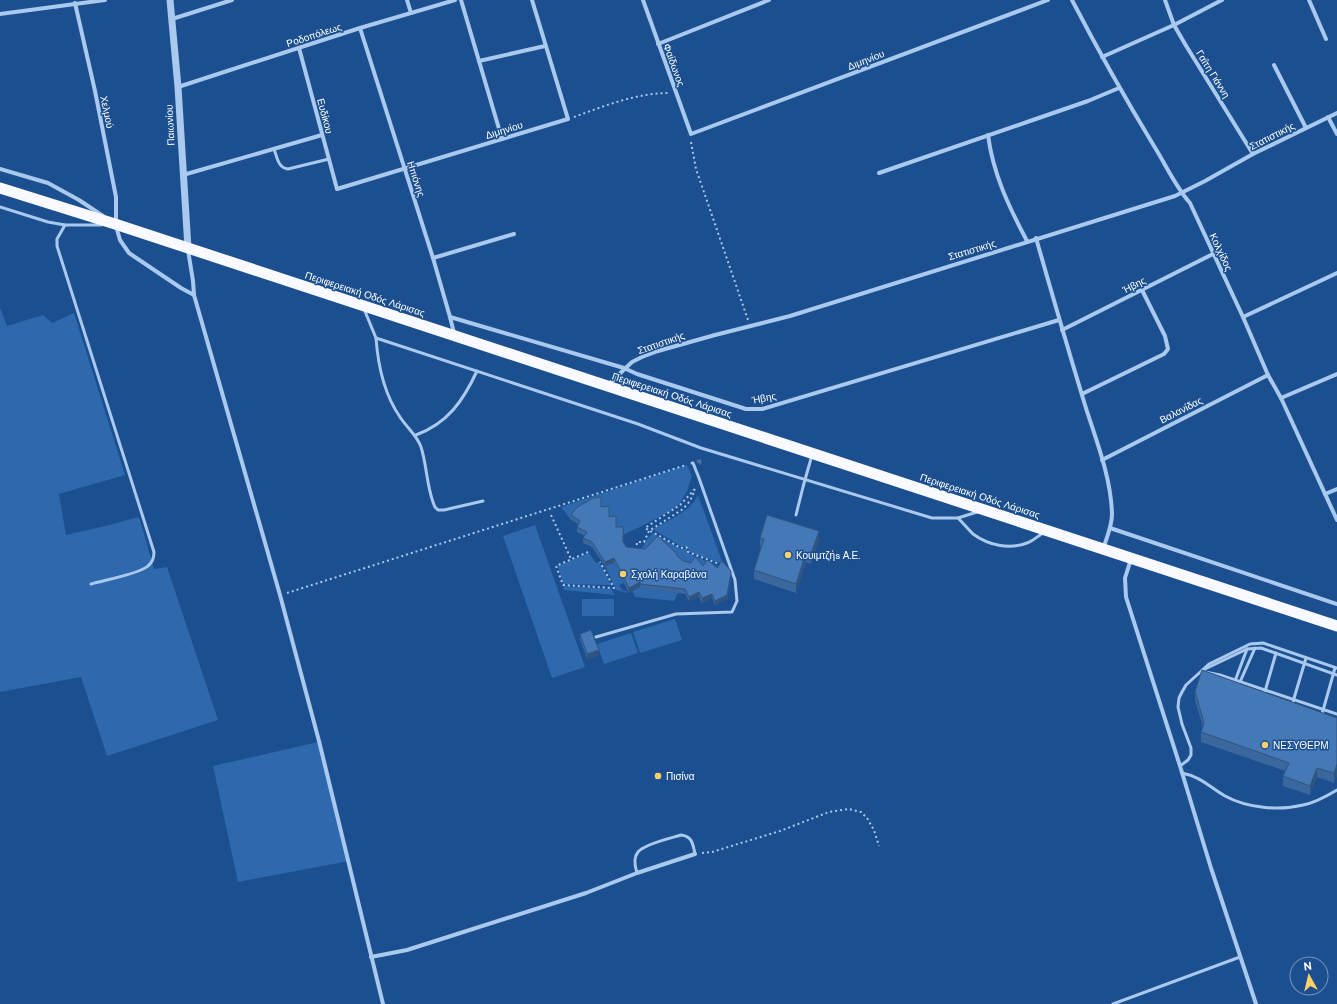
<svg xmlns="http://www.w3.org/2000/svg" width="1337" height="1004" viewBox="0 0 1337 1004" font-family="'DM Sans',sans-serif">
	<rect width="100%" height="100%" fill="#1b4f8f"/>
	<g fill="#2e69ad">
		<path d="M 0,308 L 7,326 L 43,315 L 52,323 L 74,313 L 125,475 L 59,494 L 66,535 L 110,525 L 138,517 L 140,520 L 154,569 L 167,567 L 218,720 L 107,756 L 81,677 L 0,692 Z"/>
		<path d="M 687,465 L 692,476 L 687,491 L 680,503 L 672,510 L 640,527 L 623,535 L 576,513 L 571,520 L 561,507 Z"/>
		<path d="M 698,495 L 723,564 L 689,552 L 688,548 L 686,546 L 682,547 L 653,529 C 669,520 690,512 698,495 Z"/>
		<path d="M 535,525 L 585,667 L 552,678 L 503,536 Z"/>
		<path d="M 653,533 L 681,549 L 687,549 L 688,553 L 721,568 L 703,570 L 639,553 L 648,538 Z"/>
		<path d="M 589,553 L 596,563 L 599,562 L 611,585 L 563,584 L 558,566 Z"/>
		<path d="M 614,563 L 624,583 L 619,585 L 623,591 L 627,591 L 626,593 L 616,590 L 605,566 Z"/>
		<path d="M 563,586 L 611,589 L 615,595 L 564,590 Z"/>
		<path d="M 640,587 L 678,593 L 674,601 L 635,597 L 632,591 Z"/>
		<rect x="582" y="599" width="32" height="17"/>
		<path d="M 675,619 L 682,640 L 640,653 L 633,632 Z"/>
		<path d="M 631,633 L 638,653 L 604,664 L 597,644 Z"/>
		<path d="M 318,742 L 349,861 L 238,882 L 213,766 Z"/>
	</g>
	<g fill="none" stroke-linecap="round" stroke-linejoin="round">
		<g stroke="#a9c9ee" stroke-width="2" stroke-dasharray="2 3" stroke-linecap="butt">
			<path d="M 574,117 C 604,106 637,93 668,93"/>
			<path d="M 691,142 L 696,169 L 748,320"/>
			<path d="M 695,489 L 680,505 L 645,528 L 681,548 L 686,547 L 688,549 L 688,552 L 722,565"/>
			<path d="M 551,515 L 571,559"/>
			<path d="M 636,550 L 637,542 L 644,542 L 649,531 L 683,509 L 690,501 L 694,492"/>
			<path d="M 588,552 L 556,566 L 563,585 L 614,588 L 600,562"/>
			<path d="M 287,593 L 686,465"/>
			<path d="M 702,853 L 712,852 L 780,831 L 829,812 L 849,809 L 861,812 L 867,818 L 874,830 L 879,846"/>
		</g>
		<g stroke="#a9c9ee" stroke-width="3">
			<path d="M 274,149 C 277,157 278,168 288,169 L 329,159"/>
			<path d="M 0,207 L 48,222 L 65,225 L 101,225"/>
			<path d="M 65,225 L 57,239 L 57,246 L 154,552 C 154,557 153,562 148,566 C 139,574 105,580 91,584"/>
			<path d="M 364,309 L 376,338 L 638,424 L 701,448 L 932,518 L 958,518 L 977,512"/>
			<path d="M 376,338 C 378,366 384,394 400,417 C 407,428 417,435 421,447 C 427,465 427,491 435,507 L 438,510 L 444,510 L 483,501"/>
			<path d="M 416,435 C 448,423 463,401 477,371"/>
			<path d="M 796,515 L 803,487 L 812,455"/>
			<path d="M 958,518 C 963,523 968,529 973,534 C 988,545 1009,550 1027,543 C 1033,541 1038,536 1043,533"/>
			<path d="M 596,637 L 676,614 L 732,612 L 737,601 L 735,580 L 699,478 L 693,463 L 692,463"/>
			<path d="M 1205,669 L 1247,649 L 1261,648 L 1337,675"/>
			<path d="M 1205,672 L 1220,675 L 1337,714"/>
			<path d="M 1235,681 L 1247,649"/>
			<path d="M 1240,682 L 1255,648"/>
			<path d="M 1264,695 L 1276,653"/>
			<path d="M 1292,705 L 1306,658"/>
			<path d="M 1322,714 L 1335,668"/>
			<path d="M 1180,766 L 1188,760 L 1191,755 L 1191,748 L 1182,724 L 1178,707 L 1179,698 L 1182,692 L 1186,685 L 1209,664 L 1250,644 L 1263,643 L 1337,668"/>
			<path d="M 1182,773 C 1202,777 1209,787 1225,796 C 1247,808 1279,811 1303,805 C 1314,803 1327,796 1337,790"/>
			<path d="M 637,873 C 635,867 633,858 638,852 C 644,844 671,838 681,835 C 692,836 693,844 695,854"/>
			<path d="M 1113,1004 L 1240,957"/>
		</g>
		<g stroke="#a9c9ee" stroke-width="4">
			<path d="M 407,0 L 411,13"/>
			<path d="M 461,0 L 502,139"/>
			<path d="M 643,0 L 691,134 L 1048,0"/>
			<path d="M 1072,0 C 1098,50 1125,98 1154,146 C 1166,165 1175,186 1190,203 L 1243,317 L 1268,375 L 1281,398 L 1337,520"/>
			<path d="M 1165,0 L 1174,25 L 1185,44 L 1253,154"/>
			<path d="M 1309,0 L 1326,39"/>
			<path d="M 75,3 L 95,91 L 116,197 L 116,224"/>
			<path d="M 0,14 L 105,0"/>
			<path d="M 172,19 L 232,0"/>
			<path d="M 360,28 L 433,258 L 450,317 L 454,333"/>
			<path d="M 658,44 L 769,0"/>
			<path d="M 299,48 L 337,189 L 568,119 L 532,0"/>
			<path d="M 1102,57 L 1174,25 L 1222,0"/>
			<path d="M 479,61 L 545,46"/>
			<path d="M 1274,65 L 1306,128"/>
			<path d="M 178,87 L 360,28 L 455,0"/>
			<path d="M 1328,117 L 1337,134"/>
			<path d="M 988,135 C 993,174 1009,207 1027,241"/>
			<path d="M 0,169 L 48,183 L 79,200 L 103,216"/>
			<path d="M 879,173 L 1030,121 L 1088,101 L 1119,88"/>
			<path d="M 183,175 L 322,135"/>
			<path d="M 116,226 L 120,240 L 129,253 L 181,288 L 194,295"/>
			<path d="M 1036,238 C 1052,294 1068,349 1085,405 C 1096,440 1111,477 1112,514 C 1112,526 1107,537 1103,549"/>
			<path d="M 188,250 L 193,281 L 194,295 L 280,595 L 319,741 L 383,1004"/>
			<path d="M 433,258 L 514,234"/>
			<path d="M 450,317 L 624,368 L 637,374 L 746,409 L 762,409 L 1059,320"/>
			<path d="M 1243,317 L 1337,273"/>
			<path d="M 1062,330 L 1213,254"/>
			<path d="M 609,384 L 632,362 L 642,357 L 658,351 L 715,335 L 790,316 L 1175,196 L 1205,181 L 1253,154 L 1337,113"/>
			<path d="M 1082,394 L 1164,354 L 1168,349 L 1165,336 L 1142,290"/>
			<path d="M 1281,398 L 1337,374"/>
			<path d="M 1102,460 L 1268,375"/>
			<path d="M 1325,494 L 1337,489"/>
			<path d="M 1110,528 L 1337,604"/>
			<path d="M 1131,559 L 1125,578 L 1126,597 L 1180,766 L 1211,868 L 1256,1004"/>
			<path d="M 371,957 L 407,950 L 586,893 L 637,873 L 695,854"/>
		</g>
		<path stroke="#a9c9ee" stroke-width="7" d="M 170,0 L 178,87 L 188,248"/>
		<path stroke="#f8faff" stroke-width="11" d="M 0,188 L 115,224 L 1337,626"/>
	</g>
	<g fill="#3a679d">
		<path d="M 601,507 L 616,527 L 623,542 L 626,547 L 677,556 L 683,561 L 717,568 L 731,578 L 727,599 L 715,605 L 712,598 L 702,603 L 699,597 L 689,601 L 685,594 L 640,588 L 640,587 L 629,593 L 614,563 L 605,566 L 592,547 L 583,543 L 583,538 L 585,536 L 577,532 L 577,527 L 578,524 L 571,520 L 571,515 Z"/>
		<path d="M 760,538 L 819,540 L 811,564 L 806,562 L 796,593 L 754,579 L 754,570 L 761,547 L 760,547 Z"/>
		<path d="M 580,634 L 599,655 L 587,659 L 580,639 Z"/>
		<path d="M 1195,691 L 1337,718 L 1337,774 L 1334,783 L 1317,777 L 1310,795 L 1283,786 L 1283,776 L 1285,771 L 1201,742 L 1201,732 L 1203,727 L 1195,700 Z"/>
	</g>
	<g fill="#305480">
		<path d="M 819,531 L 819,540 L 811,564 L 811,554 Z"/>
		<path d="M 806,553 L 806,562 L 796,593 L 796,584 Z"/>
		<path d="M 614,558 L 614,563 L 605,566 L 605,562 Z"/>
		<path d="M 731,573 L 731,578 L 727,599 L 715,605 L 715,601 Z"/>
		<path d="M 640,582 L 640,587 L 629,593 L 629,588 Z"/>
		<path d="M 699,592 L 699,597 L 689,601 L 689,597 Z"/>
		<path d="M 712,594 L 712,598 L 702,603 L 702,598 Z"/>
		<path d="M 599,650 L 599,655 L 587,659 L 587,654 Z"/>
		<path d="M 1337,764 L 1337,774 L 1334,783 L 1334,773 Z"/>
		<path d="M 1317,768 L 1317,777 L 1310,795 L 1310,786 Z"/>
	</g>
	<g fill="#4478b7" stroke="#305480">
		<path d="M 701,459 L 702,464 L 700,465 L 699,463 L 698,464 L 696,460 Z"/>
		<path d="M 601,497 L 601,507 L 609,506 L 609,517 L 616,516 L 616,527 L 623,527 L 623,542 L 626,546 L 626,547 L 645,549 L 658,536 L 677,554 L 676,555 L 683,561 L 691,563 L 695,557 L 703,566 L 708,560 L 717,568 L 722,561 L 731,571 L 731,573 L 727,595 L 715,601 L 712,594 L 702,598 L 699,592 L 689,597 L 685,589 L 640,584 L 640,582 L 629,588 L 614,558 L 605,562 L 592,542 L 583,538 L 587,532 L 577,527 L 580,521 L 571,515 L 576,508 L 593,498 Z"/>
		<path d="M 767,515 L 819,531 L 811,554 L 806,553 L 796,584 L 754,570 L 764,539 L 760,538 Z"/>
		<path d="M 591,630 L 599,650 L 587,654 L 580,634 Z"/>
		<path d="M 1202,670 L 1337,718 L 1337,764 L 1334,773 L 1317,768 L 1310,786 L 1283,776 L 1289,763 L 1201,732 L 1204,723 L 1195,691 Z"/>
	</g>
	<g fill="#ffd166" stroke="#1b4f8f" stroke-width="1.5">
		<circle cx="788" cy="555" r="4"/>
		<circle cx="623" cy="574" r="4"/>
		<circle cx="1265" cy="745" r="4"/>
		<circle cx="658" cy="776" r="4"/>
	</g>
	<g text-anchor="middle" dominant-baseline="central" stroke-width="3" stroke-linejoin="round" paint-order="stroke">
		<g font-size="10" fill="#fff" stroke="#1b4f8f">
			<text transform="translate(314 35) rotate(-18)">Ροδοπόλεως</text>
			<text transform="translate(866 60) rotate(-21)">Διμηνίου</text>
			<text transform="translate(674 65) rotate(70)">Φαίδωνος</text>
			<text transform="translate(1213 74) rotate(58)">Γαΐτη Γιάννη</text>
			<text transform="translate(107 112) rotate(78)">Χελμού</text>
			<text transform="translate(325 116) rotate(75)">Ευδίκου</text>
			<text transform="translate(170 125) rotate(-93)">Παιωνίου</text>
			<text transform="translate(504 130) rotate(-17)">Διμηνίου</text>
			<text transform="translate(1272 136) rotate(-27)">Στατιστικής</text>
			<text transform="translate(416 179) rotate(72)">Ηπιόνης</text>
			<text transform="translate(972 250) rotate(-17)">Στατιστικής</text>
			<text transform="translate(1221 252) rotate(65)">Κολχίδος</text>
			<text transform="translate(1134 285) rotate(-27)">Ήβης</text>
			<text transform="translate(365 294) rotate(18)">Περιφερειακή Οδός Λάρισας</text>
			<text transform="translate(661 343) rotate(-19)">Στατιστικής</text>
			<text transform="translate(672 395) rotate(18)">Περιφερειακή Οδός Λάρισας</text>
			<text transform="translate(764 398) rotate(-11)">Ήβης</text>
			<text transform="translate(1181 410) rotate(-27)">Βαλανίδας</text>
			<text transform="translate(980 496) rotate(18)">Περιφερειακή Οδός Λάρισας</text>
		</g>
		<g font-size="10" fill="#fff" stroke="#1b4f8f" text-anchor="start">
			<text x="796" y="555">Κουιμτζήs Α.Ε.</text>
			<text x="631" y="574">Σχολή Καραβάνα</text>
			<text x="1273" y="745">ΝΕΣΥΘΕΡΜ</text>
			<text x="666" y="776">Πισίνα</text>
		</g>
	</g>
	<g transform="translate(1309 976) rotate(352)"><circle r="19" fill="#1b4f8f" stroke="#7695bc"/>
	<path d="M0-3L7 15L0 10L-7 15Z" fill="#ffd166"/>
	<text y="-6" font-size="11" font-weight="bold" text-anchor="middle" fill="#ffffff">N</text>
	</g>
</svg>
